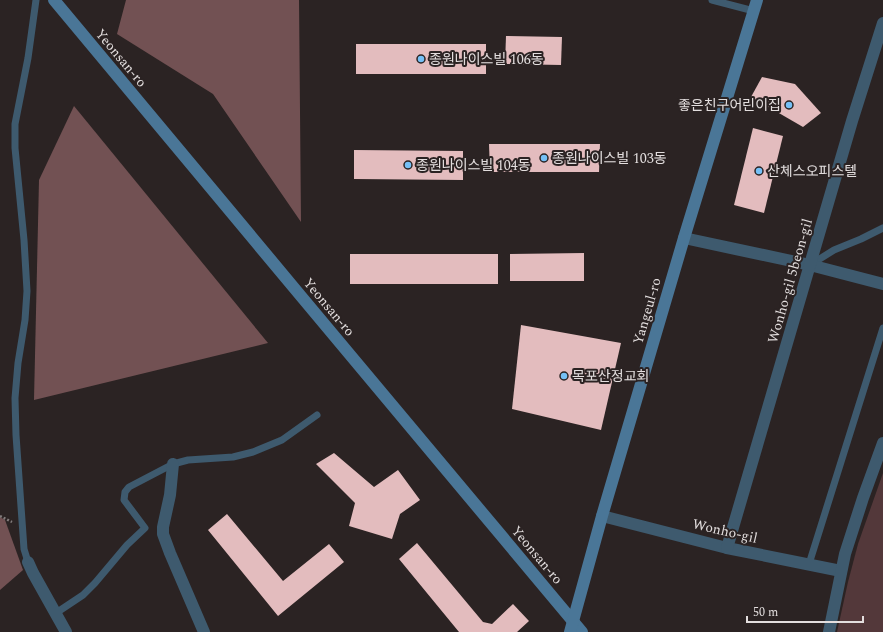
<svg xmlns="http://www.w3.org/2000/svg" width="883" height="632" viewBox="0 0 883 632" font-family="Spectral,'Noto Sans KR',serif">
	<rect width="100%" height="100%" fill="#2b2323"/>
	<path fill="#53383a" d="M 883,473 L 883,632 L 837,632 L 848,582 L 858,544 Z"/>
	<g fill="#725153">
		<path d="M 126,0 L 299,0 L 301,222 L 213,94 L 117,34 Z"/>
		<path d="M 74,106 L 268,343 L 34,400 L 39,180 Z"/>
		<path d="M 0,517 L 5,520 L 23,570 L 0,590 Z"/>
	</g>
	<g fill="#e3bcbe">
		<path d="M 506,36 L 562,37 L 561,65 L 505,64 Z"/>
		<rect x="356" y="44" width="130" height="30"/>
		<path d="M 762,77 L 795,84 L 821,113 L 803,127 L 751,97 Z"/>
		<path d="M 753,128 L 783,136 L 764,213 L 734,205 Z"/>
		<path d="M 489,144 L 600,144 L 599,172 L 490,172 Z"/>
		<path d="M 354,150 L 463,151 L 463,180 L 354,179 Z"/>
		<path d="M 584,253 L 584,281 L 510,281 L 510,254 Z"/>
		<rect x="350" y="254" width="148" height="30"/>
		<path d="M 521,325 L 621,343 L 601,430 L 512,409 Z"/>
		<path d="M 334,453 L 374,487 L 398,470 L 420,500 L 400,514 L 392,539 L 349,526 L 355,503 L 316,464 Z"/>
		<path d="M 227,514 L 283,581 L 329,544 L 344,562 L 278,616 L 208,530 Z"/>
		<path d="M 417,543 L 483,622 L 492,624 L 513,604 L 529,621 L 517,632 L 459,632 L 399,559 Z"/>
	</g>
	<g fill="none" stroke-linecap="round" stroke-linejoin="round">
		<path stroke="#827c7c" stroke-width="2.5" stroke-dasharray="2 2" stroke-linecap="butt" d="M 0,516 L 12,522"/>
		<g stroke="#3e5a6e" stroke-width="7">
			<path d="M 712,0 L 754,11"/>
			<path d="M 810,265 L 834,250 L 861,239 L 883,228"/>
			<path d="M 28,562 L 24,549 L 16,435 L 15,398 L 18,363 L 25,320 L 27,291 L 24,240 L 15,148 L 15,124 L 28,58 L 36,0"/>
			<path d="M 809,564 L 883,328"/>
			<path d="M 56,613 L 83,595 L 95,583 L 127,545 L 145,528 L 124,500 L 125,492 L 129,487 L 173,464 L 188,460 L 233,457 L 253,452 L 282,440 L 317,415"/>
		</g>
		<g stroke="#3e5a6e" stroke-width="12">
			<path d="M 684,238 L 810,265 L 883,284"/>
			<path d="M 173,464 L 170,495 L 163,527 L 163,534 L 170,553 L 204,632"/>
			<path d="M 602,516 L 727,548 L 841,571"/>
			<path d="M 727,548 L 852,121 L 883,23"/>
			<path d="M 28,562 L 33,573 L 66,632"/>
			<path d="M 829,632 L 845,554 L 863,498 L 883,443"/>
		</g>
		<g stroke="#4a7697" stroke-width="12">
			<path d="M 54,0 L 300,295 L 582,632"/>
			<path d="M 570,632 L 602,516 L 684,238 L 757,0"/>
		</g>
	</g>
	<g fill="#75c0f6" stroke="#2b2323" stroke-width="1.5">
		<circle cx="421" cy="59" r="4"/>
		<circle cx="789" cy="105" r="4"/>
		<circle cx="544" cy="158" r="4"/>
		<circle cx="408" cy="165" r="4"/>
		<circle cx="759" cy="171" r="4"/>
		<circle cx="564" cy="376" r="4"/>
	</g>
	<g text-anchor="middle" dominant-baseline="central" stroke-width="4" stroke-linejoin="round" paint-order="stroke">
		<g font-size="14" fill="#e3dede" stroke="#2b2323">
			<text transform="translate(121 58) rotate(50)">Yeonsan-ro</text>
			<text transform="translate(790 281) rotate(-74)">Wonho-gil 5beon-gil</text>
			<text transform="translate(329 307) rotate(50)">Yeonsan-ro</text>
			<text transform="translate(647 311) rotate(-74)">Yangeul-ro</text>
			<text transform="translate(725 531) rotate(13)">Wonho-gil</text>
			<text transform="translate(537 555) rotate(50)">Yeonsan-ro</text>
		</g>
		<g font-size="14" fill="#e3dede" stroke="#2b2323" text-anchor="start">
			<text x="429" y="59">종원나이스빌 106동</text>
			<text x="781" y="105" text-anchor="end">좋은친구어린이집</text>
			<text x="552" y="158">종원나이스빌 103동</text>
			<text x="416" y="165">종원나이스빌 104동</text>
			<text x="767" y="171">산체스오피스텔</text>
			<text x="572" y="376">목포산정교회</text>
		</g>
	</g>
	<path d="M747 616v6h116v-6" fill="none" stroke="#e3dede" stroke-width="2"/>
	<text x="753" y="616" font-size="12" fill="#e3dede" stroke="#2b2323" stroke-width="3" paint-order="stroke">50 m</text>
</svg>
